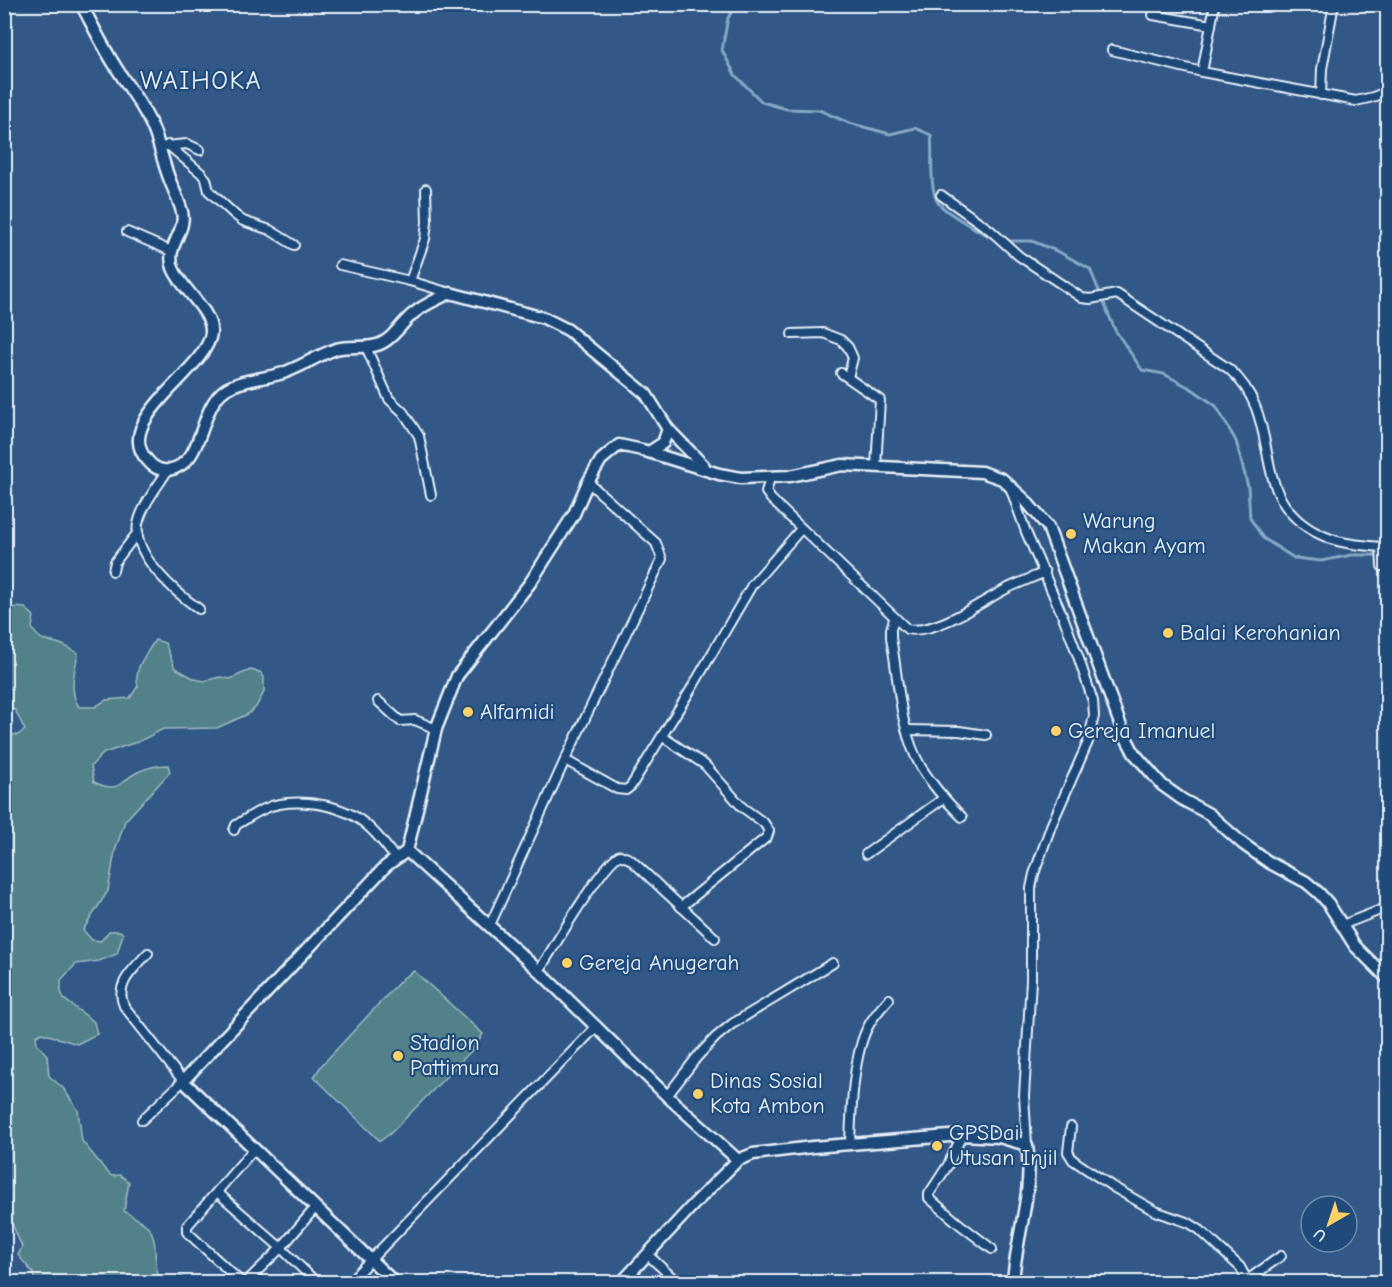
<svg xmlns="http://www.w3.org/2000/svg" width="1392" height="1287" viewBox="0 0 1392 1287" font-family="'Comic Neue',sans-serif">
	<rect width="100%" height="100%" fill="#325888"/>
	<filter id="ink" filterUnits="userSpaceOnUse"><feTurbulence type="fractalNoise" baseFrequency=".0167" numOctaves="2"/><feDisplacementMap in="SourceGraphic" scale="12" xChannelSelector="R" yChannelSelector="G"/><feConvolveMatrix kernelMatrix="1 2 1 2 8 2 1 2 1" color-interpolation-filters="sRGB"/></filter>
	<g filter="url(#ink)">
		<g fill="#53818a" stroke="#9eb9c1" stroke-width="1.5">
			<path d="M 15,607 L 25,608 L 34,616 L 32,628 C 40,642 47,640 60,644 C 66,646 72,650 78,653 C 75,671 68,690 79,707 L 95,707 L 106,700 L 130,698 L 138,686 C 133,668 146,655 155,640 L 165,643 L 175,668 L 195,679 L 204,681 L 220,677 L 230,679 L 250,670 L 260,672 L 264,677 L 264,692 L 256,707 L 248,714 L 217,728 L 163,729 L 140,741 L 104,753 L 91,766 L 94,782 C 121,795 119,780 140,771 C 149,767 159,765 168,765 L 170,772 L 125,821 L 115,851 L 108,891 L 83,930 L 92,940 L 101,941 L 109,931 L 120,931 L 123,934 L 117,954 L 99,961 L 76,964 L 61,980 L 61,992 L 64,999 L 94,1022 L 97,1034 L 77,1044 L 42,1033 L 36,1036 L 37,1044 L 47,1055 L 49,1076 L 63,1088 L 78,1110 L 82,1141 L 107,1172 L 112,1176 L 120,1175 L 129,1182 L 124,1211 C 131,1216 144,1221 149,1228 C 159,1241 152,1261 159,1276 L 171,1279 L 178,1275 L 182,1277 L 182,1282 L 35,1282 L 33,1273 L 18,1255 L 22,1247 L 13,1226 L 5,1216 L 4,734 L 18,735 L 25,730 L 15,710 L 5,707 L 5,614 Z"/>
			<path d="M 414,971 L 483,1034 L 476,1046 L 391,1133 L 380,1141 L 314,1077 L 321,1066 L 403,978 Z"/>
		</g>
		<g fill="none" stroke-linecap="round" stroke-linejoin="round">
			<g stroke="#86a8c4" stroke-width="3">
				<path d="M 736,4 L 728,18 L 722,50 L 735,75 L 762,102 L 787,109 L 819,110 L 849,123 L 890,134 L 915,128 L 931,135 C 933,152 929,186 937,201 C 943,212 984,234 997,240"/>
				<path d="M 1006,241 L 1032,241 L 1059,252 L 1090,269 L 1115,330 L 1142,370 L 1164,374 L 1192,389 L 1216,406 L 1236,441 L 1248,487 L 1250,518 L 1263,538 L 1294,558 L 1321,561 L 1352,555 L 1388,555"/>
				<path d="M 4,1266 L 16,1282"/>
			</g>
			<g stroke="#e8f1f8" stroke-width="12">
				<g id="street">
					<path d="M 1153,15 L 1211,25"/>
					<path d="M 1112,50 L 1202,72 L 1356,101 L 1373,97 L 1388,91"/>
					<path d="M 1202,72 L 1215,4"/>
					<path d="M 1321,95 L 1322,69 L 1334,4"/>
					<path d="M 168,145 L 201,173 L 206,179 L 209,191 L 235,215 L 243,221 L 270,230 L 294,245"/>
					<path d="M 166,146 L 187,144 L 200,150"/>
					<path d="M 941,195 L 990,230 L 1019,256 L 1082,298 L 1090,299 L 1117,294 L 1229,369 C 1290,422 1240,506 1331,539 C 1347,545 1365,545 1381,547 L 1382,566 L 1388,567"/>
					<path d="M 127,232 L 171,251"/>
					<path d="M 340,265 L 410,281 L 450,293"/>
					<path d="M 410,281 L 425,239 L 427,222 L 426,189"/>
					<path d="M 792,334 L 823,333 L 841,340 L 848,347 L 853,358 L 848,377"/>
					<path d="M 366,347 L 389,399 L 403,412 L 419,436 L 431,495"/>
					<path d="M 841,373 L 880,400 L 876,467"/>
					<path d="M 168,470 C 158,486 142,505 138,524 C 132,555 176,593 199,609"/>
					<path d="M 770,478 L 766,492 L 771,499 L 907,629 C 935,635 981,602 1006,589 C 1018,583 1032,578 1045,572"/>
					<path d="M 1010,487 L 1026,532 L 1064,619 L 1078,656 L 1093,701 L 1094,716 L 1088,742 L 1051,826 L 1034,874 L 1031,888 L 1031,980 L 1024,1096 L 1027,1145"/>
					<path d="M 113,571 L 115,562 L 138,532"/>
					<path d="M 894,619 L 891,629 L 891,638 C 899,680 899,729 921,767 C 932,785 947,802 962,817"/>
					<path d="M 378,701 L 400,721 L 415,720 L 436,729"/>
					<path d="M 907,730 L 959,731 L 986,735"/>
					<path d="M 663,737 L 705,765 L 742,807 L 764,823 L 769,831 L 767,837 L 681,907"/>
					<path d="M 565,760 L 662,559 L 656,543 L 588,482"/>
					<path d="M 234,830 L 236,825 C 245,820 254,813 264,809 C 278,802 294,802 309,803 C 352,807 371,824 395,858"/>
					<path d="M 866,854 L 944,798"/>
					<path d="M 490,925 L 565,760 L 617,789 L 626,790 L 631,786 L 693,686 L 752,585 L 801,529"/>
					<path d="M 1342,925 L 1388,907"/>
					<path d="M 539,971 C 552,950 602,863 620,855 L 630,859 L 715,938"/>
					<path d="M 667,1096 L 697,1057 L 716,1037 L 732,1024 L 833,963"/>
					<path d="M 142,1120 L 183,1081 L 124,1006 C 114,984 134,969 148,953"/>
					<path d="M 1071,1127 L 1068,1152 L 1073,1160 L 1113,1187 L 1155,1211 L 1189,1223 L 1200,1230 L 1240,1267 L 1248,1282"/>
					<path d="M 962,1135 L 948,1165 L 929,1194 L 929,1198 L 958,1223 L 992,1249"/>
					<path d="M 850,1144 C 851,1113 853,1052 869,1025 C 874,1015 882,1007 889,999"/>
					<path d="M 217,1192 L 281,1248 L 316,1282"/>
					<path d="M 647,1254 L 677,1282"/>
					<path d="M 4,1279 L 7,1282"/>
					<path d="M 1246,1281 L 1281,1256"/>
					<path d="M 241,1282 L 187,1232 L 187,1226 L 254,1149"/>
					<path d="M 246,1282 L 281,1248 L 315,1208"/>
					<path d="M 349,1282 L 597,1026"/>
				</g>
			</g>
			<g stroke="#e8f1f8" stroke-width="15">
				<g id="secondary">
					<path d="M 81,4 C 92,24 102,45 114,64 C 126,84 140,101 150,122 C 159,139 162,160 169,178 C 173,189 179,200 182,212 C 187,232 165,246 173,268 C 181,289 213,311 211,333 C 207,371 109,421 148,461 C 153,467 160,471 168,470 C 206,464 197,408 226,389 C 242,379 265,379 283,373 C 301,367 318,355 336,349 C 350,345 364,349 377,345 C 392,341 402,322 414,313 C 425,304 438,299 450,293 L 544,318 L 568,330 L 646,394 L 668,429 L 704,466"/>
					<path d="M 649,452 L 663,443 L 668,429"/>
					<path d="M 407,851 L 539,971 L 667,1096 L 738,1160"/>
					<path d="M 394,1282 L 183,1081 L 386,866 L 407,851 L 436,729 L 457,676 L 530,583 L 574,514 L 588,482 L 601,460 L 619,445 L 642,450 L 719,474 L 741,478 L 790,476 L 842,465 L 982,472 L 1002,479 L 1025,500 L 1048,527 L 1123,732 L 1134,753 L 1162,785 L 1183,800 L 1209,814 L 1243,844 L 1270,863 L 1306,882 L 1319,893 L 1328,903 L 1355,946 L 1388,979"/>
					<path d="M 622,1282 L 694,1204 L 738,1160 L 753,1154 L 813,1147 L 962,1135 L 999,1137 L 1027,1145 C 1034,1191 1016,1236 1013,1282"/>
				</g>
			</g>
			<use href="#street" stroke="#1f4a7a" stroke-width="8"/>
			<use href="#secondary" stroke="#1f4a7a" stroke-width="10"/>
		</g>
	</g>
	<g fill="#ffd166" stroke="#1f4a7a" stroke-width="2">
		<circle cx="1071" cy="534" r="6"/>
		<circle cx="1168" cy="633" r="6"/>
		<circle cx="468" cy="712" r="6"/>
		<circle cx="1056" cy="731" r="6"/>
		<circle cx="567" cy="963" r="6"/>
		<circle cx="398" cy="1056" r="6"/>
		<circle cx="698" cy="1094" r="6"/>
		<circle cx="937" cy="1146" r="6"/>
	</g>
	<g text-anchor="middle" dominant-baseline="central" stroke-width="4.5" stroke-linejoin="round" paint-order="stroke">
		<g font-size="22" fill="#e8f1f8" stroke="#1f4a7a" text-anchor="start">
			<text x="1083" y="521">Warung<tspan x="1083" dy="25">Makan Ayam</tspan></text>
			<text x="1180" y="633">Balai Kerohanian</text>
			<text x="480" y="712">Alfamidi</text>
			<text x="1068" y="731">Gereja Imanuel</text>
			<text x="579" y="963">Gereja Anugerah</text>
			<text x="410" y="1043">Stadion<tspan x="410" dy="25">Pattimura</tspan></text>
			<text x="710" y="1081">Dinas Sosial<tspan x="710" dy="25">Kota Ambon</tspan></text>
			<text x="949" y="1133">GPSDai<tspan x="949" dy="25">Utusan Injil</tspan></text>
		</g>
		<g font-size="26" letter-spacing="1.5" fill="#e8f1f8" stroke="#1f4a7a">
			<text x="201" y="81">WAIHOKA</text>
		</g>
	</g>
	<rect width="1392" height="1287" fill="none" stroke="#1f4a7a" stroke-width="24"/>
	<rect x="12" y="12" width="1368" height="1263" fill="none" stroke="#e8f1f8" stroke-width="2" filter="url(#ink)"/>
	<g transform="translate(1329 1224) rotate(219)"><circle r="28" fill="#1f4a7a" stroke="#6f8dac" stroke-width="1.5"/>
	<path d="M0-4.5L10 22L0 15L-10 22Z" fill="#ffd166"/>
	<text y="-9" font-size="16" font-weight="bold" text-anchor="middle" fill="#e8f1f8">U</text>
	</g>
</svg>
